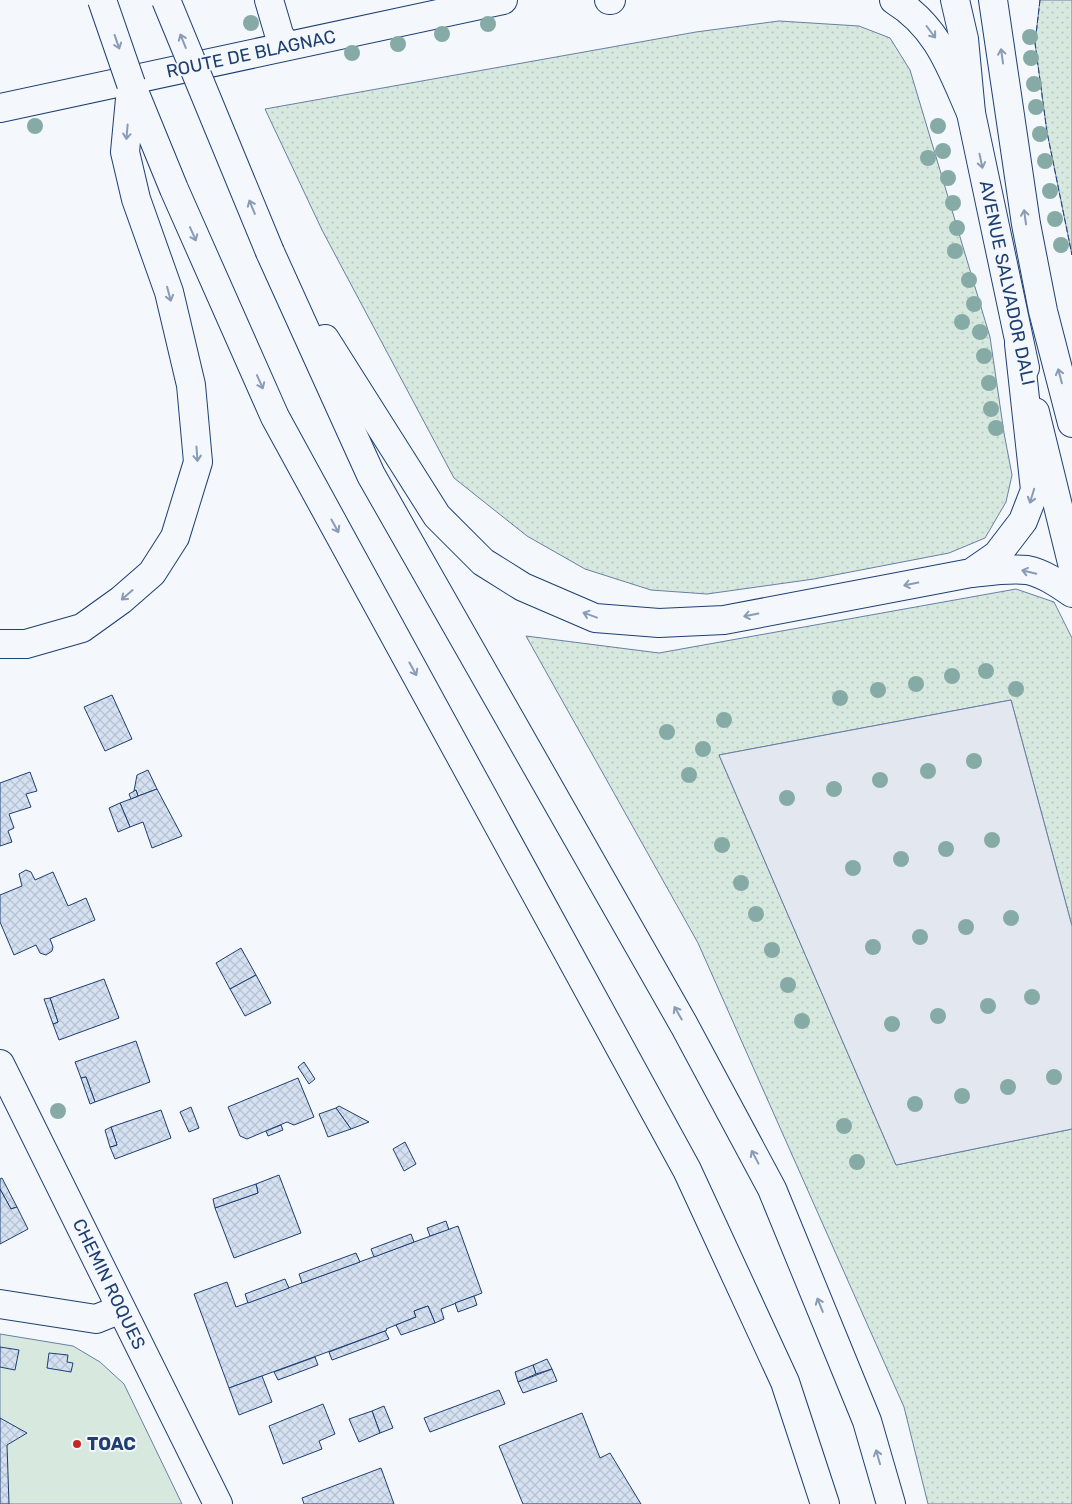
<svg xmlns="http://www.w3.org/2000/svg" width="1072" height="1504" viewBox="0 0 1072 1504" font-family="Rubik,sans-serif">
	<defs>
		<pattern id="grass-dots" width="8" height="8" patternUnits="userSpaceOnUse" patternTransform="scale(1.25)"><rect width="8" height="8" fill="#d7e8df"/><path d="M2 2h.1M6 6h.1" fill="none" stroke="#b8c8c3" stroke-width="1.8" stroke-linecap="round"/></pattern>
		<pattern id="building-cross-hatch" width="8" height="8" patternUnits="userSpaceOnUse" patternTransform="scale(1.25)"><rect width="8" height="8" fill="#d5e0f0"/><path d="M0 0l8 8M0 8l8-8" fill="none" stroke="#b6c1d1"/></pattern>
	</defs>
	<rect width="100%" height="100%" fill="#f4f7fb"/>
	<g fill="url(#grass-dots)" stroke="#687fa3">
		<path d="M 1040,0 L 1072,0 L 1072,255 L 1047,132 L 1035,43 Z"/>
		<path d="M 779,21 L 859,26 L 890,38 L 910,70 L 990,337 L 1004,433 L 1012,475 L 1006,502 L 985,538 L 949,553 L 814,579 L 707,594 L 651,590 L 585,569 L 527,536 L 454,478 L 322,230 L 265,109 L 696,32 Z"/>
		<path d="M 1016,589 L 1054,602 L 1072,638 L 1072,926 L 1011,700 L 719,755 L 896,1165 L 1072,1129 L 1072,1504 L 928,1504 L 904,1407 L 698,943 L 526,636 L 659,653 Z"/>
	</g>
	<path fill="#d7e8df" stroke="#687fa3" d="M 0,1334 L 73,1346 L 100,1362 L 124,1384 L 182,1504 L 0,1504 Z"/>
	<path fill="#e3e8f0" stroke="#687fa3" d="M 1011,700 L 1072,926 L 1072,1129 L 896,1165 L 719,755 Z"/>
	<g fill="url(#building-cross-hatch)" stroke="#1d3f73">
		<path d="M 112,695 L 132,739 L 105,751 L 84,707 Z"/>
		<path d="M 148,770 L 157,789 L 138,796 L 136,790 L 134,791 L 137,775 Z"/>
		<path d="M 30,772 L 37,791 L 26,794 L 31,807 L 9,814 L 14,828 L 8,831 L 12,842 L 0,846 L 0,783 Z"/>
		<path d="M 157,789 L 182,836 L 152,848 L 143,822 L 130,827 L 120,803 Z"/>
		<path d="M 136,790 L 138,796 L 131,799 L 129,794 Z"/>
		<path d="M 120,803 L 130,827 L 118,832 L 109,808 Z"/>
		<path d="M 26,870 L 31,872 L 35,880 L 53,872 L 68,906 L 86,898 L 95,920 L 50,939 L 53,947 L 52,951 L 46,955 L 40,953 L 36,945 L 14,955 L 0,922 L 0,895 L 22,886 L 19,874 Z"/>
		<path d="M 241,948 L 256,975 L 230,989 L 216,963 Z"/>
		<path d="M 256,975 L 271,1003 L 245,1016 L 230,989 Z"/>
		<path d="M 104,979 L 119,1018 L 59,1040 L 53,1024 L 58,1022 L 50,998 Z"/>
		<path d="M 50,998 L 58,1022 L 53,1024 L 44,999 Z"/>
		<path d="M 136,1041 L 150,1082 L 95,1102 L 86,1077 L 81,1078 L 75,1062 Z"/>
		<path d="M 304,1062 L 315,1079 L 309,1084 L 298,1067 Z"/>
		<path d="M 86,1077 L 95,1102 L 90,1104 L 81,1078 Z"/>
		<path d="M 298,1078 L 314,1117 L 294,1125 L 287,1122 L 247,1139 L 240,1136 L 228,1107 Z"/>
		<path d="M 339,1106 L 369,1122 L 351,1129 L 336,1108 Z"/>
		<path d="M 191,1107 L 199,1128 L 189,1132 L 180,1112 Z"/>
		<path d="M 336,1108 L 351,1129 L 328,1137 L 319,1114 Z"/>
		<path d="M 161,1110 L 171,1138 L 115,1159 L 110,1147 L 117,1145 L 111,1127 Z"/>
		<path d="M 281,1125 L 283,1130 L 268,1136 L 266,1131 Z"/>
		<path d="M 111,1127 L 117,1145 L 110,1147 L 105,1130 Z"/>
		<path d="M 405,1142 L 416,1164 L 404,1171 L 393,1149 Z"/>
		<path d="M 279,1175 L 301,1233 L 234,1258 L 215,1208 L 258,1193 L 256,1184 Z"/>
		<path d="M 2,1178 L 17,1207 L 11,1209 L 0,1189 L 0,1179 Z"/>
		<path d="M 256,1184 L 258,1193 L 215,1208 L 213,1199 Z"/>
		<path d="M 0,1189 L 11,1209 L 17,1207 L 28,1229 L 0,1244 Z"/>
		<path d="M 446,1221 L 449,1230 L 430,1236 L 427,1228 Z"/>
		<path d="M 458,1226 L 482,1293 L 441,1309 L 444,1319 L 435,1323 L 428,1306 L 414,1311 L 416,1317 L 386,1329 L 387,1330 L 385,1331 L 229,1388 L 194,1294 L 227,1282 L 236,1307 Z"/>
		<path d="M 411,1234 L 414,1242 L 374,1257 L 371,1249 Z"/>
		<path d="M 356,1253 L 360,1262 L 302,1283 L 299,1274 Z"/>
		<path d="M 285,1279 L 289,1288 L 248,1303 L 245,1294 Z"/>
		<path d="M 474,1296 L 477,1305 L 458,1312 L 455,1303 Z"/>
		<path d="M 428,1306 L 435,1323 L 401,1335 L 396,1325 L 416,1317 L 414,1311 Z"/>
		<path d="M 385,1331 L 389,1339 L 332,1360 L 329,1352 Z"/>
		<path d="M 0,1347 L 19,1350 L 15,1370 L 0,1367 Z"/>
		<path d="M 49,1353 L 68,1355 L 67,1362 L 73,1363 L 71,1372 L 47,1368 Z"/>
		<path d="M 315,1357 L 318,1365 L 278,1380 L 274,1372 Z"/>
		<path d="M 547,1359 L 552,1369 L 536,1374 L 533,1365 Z"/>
		<path d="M 533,1365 L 536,1374 L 518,1382 L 515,1372 Z"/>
		<path d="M 552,1369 L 557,1381 L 523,1393 L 518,1382 Z"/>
		<path d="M 262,1376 L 272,1402 L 239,1415 L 229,1388 Z"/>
		<path d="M 499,1390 L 505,1404 L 430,1432 L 424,1418 Z"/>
		<path d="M 323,1404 L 335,1434 L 319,1441 L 322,1449 L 283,1464 L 269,1426 Z"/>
		<path d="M 384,1406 L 393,1428 L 380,1433 L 372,1411 Z"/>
		<path d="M 372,1411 L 380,1433 L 359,1442 L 349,1419 Z"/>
		<path d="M 582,1413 L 600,1458 L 610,1453 L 641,1504 L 523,1504 L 499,1446 Z"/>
		<path d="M 0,1418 L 27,1433 L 7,1445 L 9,1504 L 0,1504 Z"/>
		<path d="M 381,1468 L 394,1504 L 304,1504 L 302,1498 Z"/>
	</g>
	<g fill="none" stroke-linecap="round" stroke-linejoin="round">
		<g stroke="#1d3f73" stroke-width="30">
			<g id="minor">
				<path d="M 269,0 L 279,34 L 286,46"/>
				<path d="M 0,1304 L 96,1319 L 121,1309"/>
			</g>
		</g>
		<g stroke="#1d3f73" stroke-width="30">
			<g id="tertiary">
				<path d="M 955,0 L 964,39 L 971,113 L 1025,368"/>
				<path d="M 993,0 L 1026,224 L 1043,311 L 1072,423"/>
				<path d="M 1035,412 L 1072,563"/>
				<path d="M 0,1064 L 218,1504"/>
			</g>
		</g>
		<g stroke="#1d3f73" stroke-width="30">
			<g id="secondary">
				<path d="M 609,0 L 611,0"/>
				<path d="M 894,0 C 938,27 951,68 971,113"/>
				<path d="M 0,108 L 503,0"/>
			</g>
		</g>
		<g stroke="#1d3f73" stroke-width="30">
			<g id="motorway">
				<path d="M 131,84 L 174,189 L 275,417 L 687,1170 L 785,1382 L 825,1504"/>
				<path d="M 270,252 L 371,475 L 684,1025 L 772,1189 L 867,1421 L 891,1504"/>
				<path d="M 325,339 L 437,516 L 483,562 L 523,587 L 595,618 L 659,623 L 724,620 L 971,573 L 997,555 L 1023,521 L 1035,490 L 1019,344"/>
				<path d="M 972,573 C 990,571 1009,568 1027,570 C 1043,573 1059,584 1072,593"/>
				<path d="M 0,644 L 26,644 L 82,628 L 121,600 L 152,573 L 175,537 L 198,462 L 191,385 L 169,292 L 136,199 L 125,152 L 131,88"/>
			</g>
		</g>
		<use href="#minor" stroke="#f4f7fb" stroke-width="28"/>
		<use href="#tertiary" stroke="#f4f7fb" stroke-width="28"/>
		<use href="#secondary" stroke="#f4f7fb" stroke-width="28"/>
		<use href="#motorway" stroke="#f4f7fb" stroke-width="28"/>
		<g stroke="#1d3f73" stroke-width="30" stroke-linecap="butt">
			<g id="motorway-bridge">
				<path d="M 102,0 L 131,84"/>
				<path d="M 166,0 L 270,252"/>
			</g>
		</g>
		<use href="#motorway-bridge" stroke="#f4f7fb" stroke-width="28"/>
		<path stroke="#1d3f73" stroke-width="1" stroke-dasharray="6 2.5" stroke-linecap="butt" d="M 1040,0 L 1035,43 L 1047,132 L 1072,255"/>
	</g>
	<g fill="#86aba6">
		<circle cx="251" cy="23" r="8"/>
		<circle cx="488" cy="24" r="8"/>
		<circle cx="442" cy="34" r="8"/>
		<circle cx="1030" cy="37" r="8"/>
		<circle cx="398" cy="44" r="8"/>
		<circle cx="352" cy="53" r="8"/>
		<circle cx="1031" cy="58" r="8"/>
		<circle cx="1034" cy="84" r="8"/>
		<circle cx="1036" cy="107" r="8"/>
		<circle cx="35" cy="126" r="8"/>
		<circle cx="938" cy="126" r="8"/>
		<circle cx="1040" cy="134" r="8"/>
		<circle cx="943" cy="151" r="8"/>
		<circle cx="928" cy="158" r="8"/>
		<circle cx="1045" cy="161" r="8"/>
		<circle cx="948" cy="178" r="8"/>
		<circle cx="1050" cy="191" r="8"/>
		<circle cx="953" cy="203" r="8"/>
		<circle cx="1055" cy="219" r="8"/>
		<circle cx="957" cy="228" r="8"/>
		<circle cx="1061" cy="245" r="8"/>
		<circle cx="955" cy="251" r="8"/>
		<circle cx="969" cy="280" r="8"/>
		<circle cx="974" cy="304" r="8"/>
		<circle cx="962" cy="322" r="8"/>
		<circle cx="980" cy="332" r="8"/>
		<circle cx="984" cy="356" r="8"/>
		<circle cx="989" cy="383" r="8"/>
		<circle cx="991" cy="409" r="8"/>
		<circle cx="996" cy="428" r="8"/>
		<circle cx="986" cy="671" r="8"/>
		<circle cx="952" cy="676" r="8"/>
		<circle cx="916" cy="684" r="8"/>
		<circle cx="1016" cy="689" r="8"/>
		<circle cx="878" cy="690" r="8"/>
		<circle cx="840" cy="698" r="8"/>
		<circle cx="724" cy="720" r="8"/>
		<circle cx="667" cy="732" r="8"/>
		<circle cx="703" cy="749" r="8"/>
		<circle cx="974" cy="761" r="8"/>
		<circle cx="928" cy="771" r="8"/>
		<circle cx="689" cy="775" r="8"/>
		<circle cx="880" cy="780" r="8"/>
		<circle cx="834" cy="789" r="8"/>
		<circle cx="787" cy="798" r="8"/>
		<circle cx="992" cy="840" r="8"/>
		<circle cx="722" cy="845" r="8"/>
		<circle cx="946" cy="849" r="8"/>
		<circle cx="901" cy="859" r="8"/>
		<circle cx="853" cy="868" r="8"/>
		<circle cx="741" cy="883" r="8"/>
		<circle cx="756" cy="914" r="8"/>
		<circle cx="1011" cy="918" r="8"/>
		<circle cx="966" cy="927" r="8"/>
		<circle cx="920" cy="937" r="8"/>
		<circle cx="873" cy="947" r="8"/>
		<circle cx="772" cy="950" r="8"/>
		<circle cx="788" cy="985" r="8"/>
		<circle cx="1032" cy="997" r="8"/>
		<circle cx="988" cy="1006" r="8"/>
		<circle cx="938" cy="1016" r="8"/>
		<circle cx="802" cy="1021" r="8"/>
		<circle cx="892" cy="1024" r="8"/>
		<circle cx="1054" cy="1077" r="8"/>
		<circle cx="1008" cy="1087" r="8"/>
		<circle cx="962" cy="1096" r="8"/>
		<circle cx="915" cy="1104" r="8"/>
		<circle cx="58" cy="1111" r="8"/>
		<circle cx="844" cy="1126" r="8"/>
		<circle cx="857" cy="1162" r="8"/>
	</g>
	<defs><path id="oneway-shaft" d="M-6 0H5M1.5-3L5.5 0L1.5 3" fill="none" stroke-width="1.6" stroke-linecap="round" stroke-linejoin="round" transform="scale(1.25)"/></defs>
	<g stroke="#889bb7">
		<use href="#oneway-shaft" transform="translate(931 32) rotate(53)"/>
		<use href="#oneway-shaft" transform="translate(183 41) rotate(-112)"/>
		<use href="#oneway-shaft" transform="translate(117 42) rotate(71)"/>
		<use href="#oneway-shaft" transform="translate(1002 56) rotate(-98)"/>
		<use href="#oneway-shaft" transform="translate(127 132) rotate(95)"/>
		<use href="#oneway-shaft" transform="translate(981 161) rotate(78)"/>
		<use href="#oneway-shaft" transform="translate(252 207) rotate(-112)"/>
		<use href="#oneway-shaft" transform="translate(1025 217) rotate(-98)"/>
		<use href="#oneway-shaft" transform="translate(193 234) rotate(66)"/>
		<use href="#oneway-shaft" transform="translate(169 294) rotate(75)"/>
		<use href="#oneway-shaft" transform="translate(1060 376) rotate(-105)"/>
		<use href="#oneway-shaft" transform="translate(260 382) rotate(66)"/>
		<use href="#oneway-shaft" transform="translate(197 454) rotate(86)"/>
		<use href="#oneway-shaft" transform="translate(1032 496) rotate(107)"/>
		<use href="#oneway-shaft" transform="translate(335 526) rotate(61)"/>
		<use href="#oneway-shaft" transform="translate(1029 572) rotate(-167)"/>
		<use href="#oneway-shaft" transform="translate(911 584) rotate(169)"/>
		<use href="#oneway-shaft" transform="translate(127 595) rotate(139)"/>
		<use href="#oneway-shaft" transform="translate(590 615) rotate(-160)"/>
		<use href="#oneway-shaft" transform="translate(751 615) rotate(169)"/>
		<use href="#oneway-shaft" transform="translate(413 669) rotate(61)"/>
		<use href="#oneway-shaft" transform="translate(678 1013) rotate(-120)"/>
		<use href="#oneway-shaft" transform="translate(755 1157) rotate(-118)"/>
		<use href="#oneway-shaft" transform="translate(820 1305) rotate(-112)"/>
		<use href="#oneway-shaft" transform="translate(878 1457) rotate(-106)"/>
	</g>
	<circle fill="#c62828" stroke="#f4f7fb" stroke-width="2" cx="77" cy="1444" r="5"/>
	<g text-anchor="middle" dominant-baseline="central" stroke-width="4" stroke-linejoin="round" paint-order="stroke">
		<g font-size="18" fill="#1d3f73" stroke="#f4f7fb">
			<text transform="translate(251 54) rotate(-12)">ROUTE DE BLAGNAC</text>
			<text transform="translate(1007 283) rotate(78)">AVENUE SALVADOR DALI</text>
			<text transform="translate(109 1284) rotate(64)">CHEMIN ROQUES</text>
		</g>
		<g font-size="18" font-weight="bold" fill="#1d3f73" stroke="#f4f7fb" text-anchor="start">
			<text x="87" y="1444">TOAC</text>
		</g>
	</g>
</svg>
